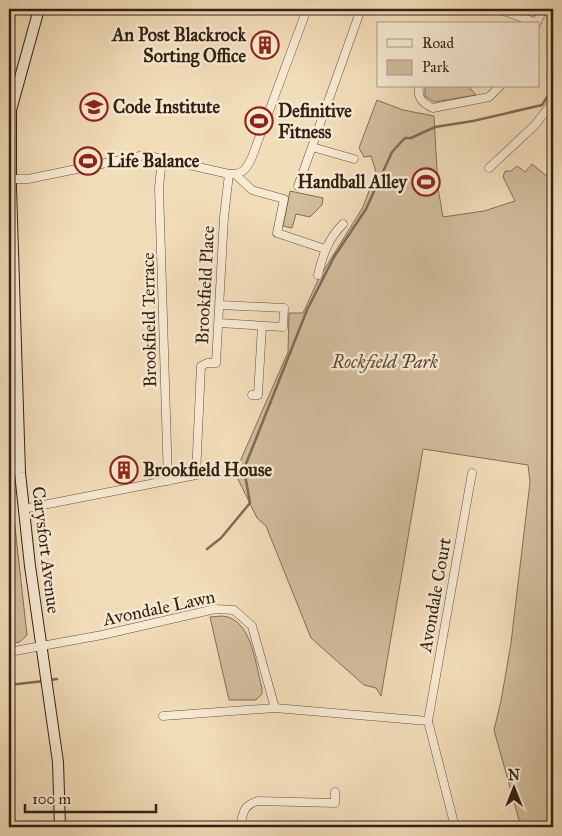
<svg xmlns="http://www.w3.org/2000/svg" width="562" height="836" viewBox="0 0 562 836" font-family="'IM FELL Great Primer',serif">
	<rect width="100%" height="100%" fill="#f2ddb9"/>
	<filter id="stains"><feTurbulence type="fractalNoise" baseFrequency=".004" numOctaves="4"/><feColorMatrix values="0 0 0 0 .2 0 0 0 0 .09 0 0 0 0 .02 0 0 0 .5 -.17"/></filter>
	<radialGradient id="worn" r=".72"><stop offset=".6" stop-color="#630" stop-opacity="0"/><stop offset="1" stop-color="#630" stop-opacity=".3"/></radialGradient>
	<g fill="#d2bd9d" stroke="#826f59">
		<path d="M 425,86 L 468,86 L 476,95 L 434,102 L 425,96 Z"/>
		<path d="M 377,100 L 403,110 L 434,116 L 438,188 L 443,217 L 484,211 L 515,201 L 503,177 L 505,171 L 511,171 L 517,166 L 525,172 L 532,164 L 553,181 L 553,827 L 521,827 L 494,730 L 501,701 L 511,643 L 530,482 L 528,465 L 423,449 L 381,696 L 376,688 L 364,685 L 311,638 L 266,526 L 257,518 L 235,473 L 288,352 L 289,313 L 303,313 L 319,278 L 363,207 L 376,172 L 371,156 L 364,157 L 359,148 Z"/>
		<path d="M 290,191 L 323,198 L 322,205 L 310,217 L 296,214 L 292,228 L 283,226 Z"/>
		<path d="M 9,473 L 27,635 L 20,642 L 9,644 Z"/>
		<path d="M 222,616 C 252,618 255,664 262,688 L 262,694 L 256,700 L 229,700 L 210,617 Z"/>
	</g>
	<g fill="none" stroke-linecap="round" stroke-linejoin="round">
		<g stroke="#7f6b56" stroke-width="2.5">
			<path d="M 207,549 L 221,538 L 250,503 L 244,469 L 307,310 L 334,257 L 366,209 L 392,152 L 405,138 L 411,138 L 435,127 L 473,121 L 542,105 L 553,88"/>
			<path d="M 50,680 L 57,679"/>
			<path d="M 9,685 L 44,681"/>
		</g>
		<g stroke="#63503e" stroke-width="9">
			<g id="minor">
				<path d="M 498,9 L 537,23"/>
				<path d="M 536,24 L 543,9"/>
				<path d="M 9,79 L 19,82"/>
				<path d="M 419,86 C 417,98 423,104 433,108 L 489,97 L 500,86"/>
				<path d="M 312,147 L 354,159"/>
				<path d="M 162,158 L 159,188 L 168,481"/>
				<path d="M 489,168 L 535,125 L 553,102"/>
				<path d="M 236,175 L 252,190 L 284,199 L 277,233 L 325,249"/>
				<path d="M 11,179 L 28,179 L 145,155 L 229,174 C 243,175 247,168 252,157 L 307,9"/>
				<path d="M 298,186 L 361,9"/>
				<path d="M 318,275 C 323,254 328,239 343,224"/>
				<path d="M 219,323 L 283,327 L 284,308 L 220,305"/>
				<path d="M 252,395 L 258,395 L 262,326"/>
				<path d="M 23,509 L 196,475 L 201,366 L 207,363 L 216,363 L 224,217 L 229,174"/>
				<path d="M 9,652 L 102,635 L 215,609 L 234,610 L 252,626 L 275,708"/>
				<path d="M 163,716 L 275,708 L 428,721 L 455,827"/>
				<path d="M 428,721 L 472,473"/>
				<path d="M 240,827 C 243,813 243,805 258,801 L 335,803 L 335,792"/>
			</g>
		</g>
		<g stroke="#332115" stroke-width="12">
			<path id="secondary" d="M 39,9 L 11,110 L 11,188 L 20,473 L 30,566 L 58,762 L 60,827"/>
		</g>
		<use href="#minor" stroke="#f7e9d2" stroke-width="8"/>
		<use href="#secondary" stroke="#f7e9d2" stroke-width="10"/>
	</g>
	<defs>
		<g id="building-ring" transform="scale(1.4375)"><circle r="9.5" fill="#f7e9d2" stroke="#8f2418" stroke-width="1.5"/><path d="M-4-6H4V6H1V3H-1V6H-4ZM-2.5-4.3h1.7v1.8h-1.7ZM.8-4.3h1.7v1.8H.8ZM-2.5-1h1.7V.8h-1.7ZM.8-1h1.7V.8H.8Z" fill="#8f2418"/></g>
		<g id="university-ring" transform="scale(1.4375)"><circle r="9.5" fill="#f7e9d2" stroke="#8f2418" stroke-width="1.5"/><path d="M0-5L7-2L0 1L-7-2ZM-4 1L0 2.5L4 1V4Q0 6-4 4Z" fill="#8f2418"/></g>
		<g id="stadium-ring" transform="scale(1.4375)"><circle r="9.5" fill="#f7e9d2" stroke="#8f2418" stroke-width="1.5"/><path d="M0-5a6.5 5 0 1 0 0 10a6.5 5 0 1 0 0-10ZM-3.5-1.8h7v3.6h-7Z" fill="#8f2418"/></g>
	</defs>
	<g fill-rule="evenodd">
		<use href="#building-ring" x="265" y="45"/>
		<use href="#university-ring" x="94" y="107"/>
		<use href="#stadium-ring" x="259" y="121"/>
		<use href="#stadium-ring" x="88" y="161"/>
		<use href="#stadium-ring" x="426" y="182"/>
		<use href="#building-ring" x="124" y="470"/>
	</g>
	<g text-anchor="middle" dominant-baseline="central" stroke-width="5" stroke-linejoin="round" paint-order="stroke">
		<g font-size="18" font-weight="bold" fill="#332115" stroke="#f7e9d2" text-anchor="start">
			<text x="246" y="35" text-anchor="end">An Post Blackrock<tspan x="246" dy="21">Sorting Office</tspan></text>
			<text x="113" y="107">Code Institute</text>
			<text x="278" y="111">Definitive<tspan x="278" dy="21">Fitness</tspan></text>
			<text x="107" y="161">Life Balance</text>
			<text x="407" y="182" text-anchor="end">Handball Alley</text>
			<text x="143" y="470">Brookfield House</text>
		</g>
		<g font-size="18" fill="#332115" stroke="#f7e9d2">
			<text transform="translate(205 285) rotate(-87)">Brookfield Place</text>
			<text transform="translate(149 320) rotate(-91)">Brookfield Terrace</text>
			<text transform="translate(46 550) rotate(83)">Carysfort Avenue</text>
			<text transform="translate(435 595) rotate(-80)">Avondale Court</text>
			<text transform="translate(159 608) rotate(-12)">Avondale Lawn</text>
		</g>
		<g font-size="18" font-style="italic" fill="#5b4837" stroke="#f7e9d2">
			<text x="385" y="362">Rockfield Park</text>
		</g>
	</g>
	<rect width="562" height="836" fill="none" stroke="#f2ddb9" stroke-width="30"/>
	<rect x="10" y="10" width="542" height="816" fill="none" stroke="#332115" stroke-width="2.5"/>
	<rect x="15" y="15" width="532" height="806" fill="none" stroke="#332115"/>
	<rect x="377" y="22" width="162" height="65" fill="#f7e9d2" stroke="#a99986"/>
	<rect x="387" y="39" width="25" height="8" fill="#f7e9d2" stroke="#a99986"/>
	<text x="422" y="48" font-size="15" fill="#332115">Road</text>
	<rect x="387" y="60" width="25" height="15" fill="#d2bd9d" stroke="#a99986"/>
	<text x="422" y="72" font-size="15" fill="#332115">Park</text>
	<g transform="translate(514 788)" stroke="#f7e9d2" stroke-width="4" paint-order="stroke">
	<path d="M0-4L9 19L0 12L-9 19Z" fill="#332115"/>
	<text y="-8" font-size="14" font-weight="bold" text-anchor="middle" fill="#332115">N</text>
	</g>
	<path d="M25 804v8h131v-8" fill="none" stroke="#332115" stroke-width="2.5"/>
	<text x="32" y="804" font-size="15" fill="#332115" stroke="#f7e9d2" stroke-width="4" paint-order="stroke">100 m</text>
	<rect width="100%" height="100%" filter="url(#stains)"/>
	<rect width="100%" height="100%" fill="url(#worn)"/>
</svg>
